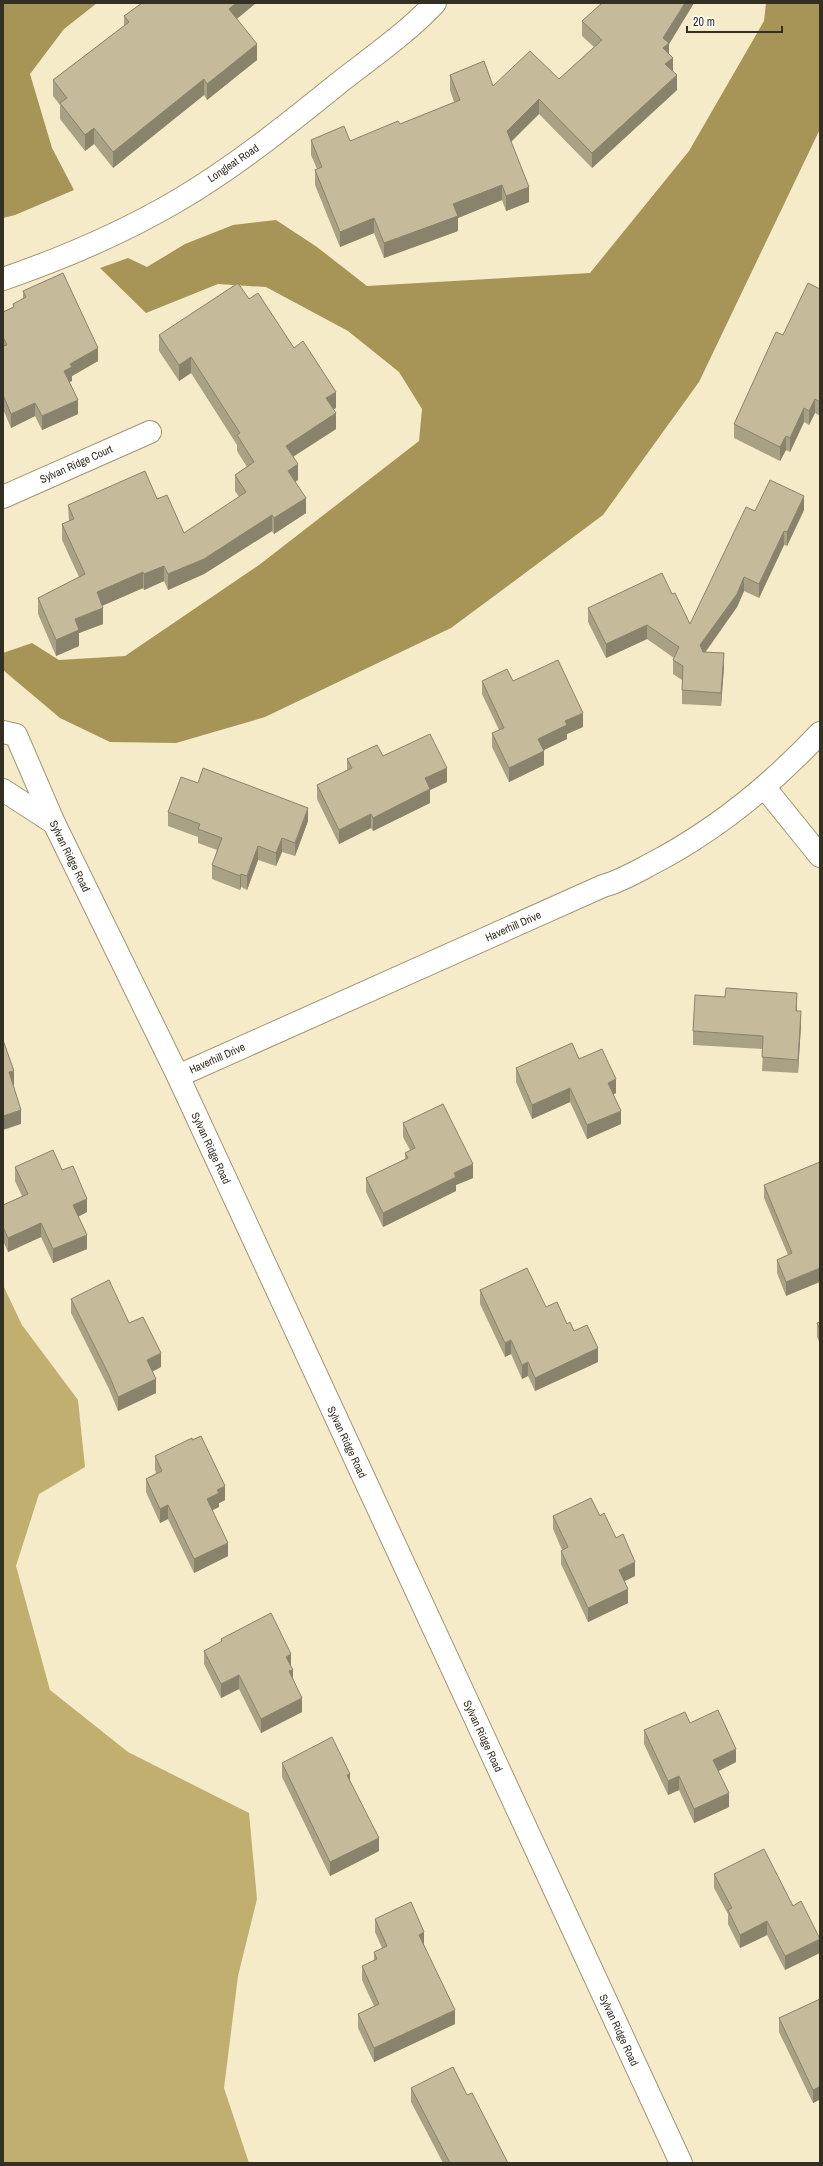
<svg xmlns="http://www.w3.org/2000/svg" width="823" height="2166" viewBox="0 0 823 2166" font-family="'Archivo Narrow',sans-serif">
	<rect width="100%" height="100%" fill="#f5ebc8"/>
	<path fill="#c1af70" d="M 3,1285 L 22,1325 L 78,1400 L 85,1467 L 39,1494 L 16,1566 L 50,1690 L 128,1752 L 249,1813 L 257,1899 L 238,1976 L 224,2088 L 249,2163 L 3,2163 Z"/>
	<g fill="#a79557">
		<path d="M 3,3 L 97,3 L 64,29 L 30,74 L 52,148 L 74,190 L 15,215 L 3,218 Z"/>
		<path d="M 766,3 L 820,3 L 820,129 L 699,382 L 603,515 L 451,628 L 265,717 L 176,743 L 110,742 L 60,718 L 3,670 L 3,653 L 32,643 L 59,660 L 125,656 L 259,565 L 419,441 L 422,409 L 399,372 L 348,331 L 266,287 L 218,284 L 146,313 L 100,268 L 128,258 L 147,267 L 185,244 L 233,225 L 276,220 L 317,247 L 367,286 L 590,273 L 689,151 L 764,21 Z"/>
	</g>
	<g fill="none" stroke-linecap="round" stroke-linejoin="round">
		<g stroke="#9e9574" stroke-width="24">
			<g id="minor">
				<path d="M 3,279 C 61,259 124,232 177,201 C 235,167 288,124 340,82 C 372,57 407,33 435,3"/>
				<path d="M 3,497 L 150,432"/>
				<path d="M 3,732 L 16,735 L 54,823 L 178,1076 L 681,2163"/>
				<path d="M 765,788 L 820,856"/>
				<path d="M 3,790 L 54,823"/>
				<path d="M 178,1076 L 603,886 C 621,881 636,872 653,863 C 716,830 771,785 820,733"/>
			</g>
		</g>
		<use href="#minor" stroke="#fff" stroke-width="22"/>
	</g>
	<g fill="#a9a184">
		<path d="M 142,3 L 256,3 L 237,19 L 257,60 L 207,100 L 204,95 L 113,168 L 94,144 L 85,151 L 60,119 L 60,105 L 53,96 L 53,80 L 124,26 L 124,16 Z"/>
		<path d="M 602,3 L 694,3 L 669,44 L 669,54 L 677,90 L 592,168 L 539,114 L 511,141 L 529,202 L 506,211 L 502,200 L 458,218 L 458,231 L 384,258 L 374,233 L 340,247 L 315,185 L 315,170 L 317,169 L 311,155 L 311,140 L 350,141 L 400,124 L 454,102 L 450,90 L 450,75 L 493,86 L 559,79 L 594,47 L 582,36 L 582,21 Z"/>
		<path d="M 820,289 L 820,416 L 815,413 L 809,425 L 804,422 L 790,452 L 786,450 L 780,461 L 734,438 L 734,424 L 783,335 Z"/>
		<path d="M 23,291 L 98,361 L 72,376 L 72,381 L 69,382 L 78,414 L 42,430 L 35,416 L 11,428 L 3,409 L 3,312 L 13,307 L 13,304 L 23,299 Z"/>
		<path d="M 249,299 L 294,348 L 336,408 L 333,409 L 336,429 L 293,457 L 298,480 L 295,482 L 306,513 L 274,534 L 272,531 L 204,574 L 168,590 L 164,581 L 144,590 L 143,588 L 102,606 L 103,624 L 79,633 L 79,646 L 56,656 L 38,614 L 38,598 L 79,577 L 62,540 L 62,524 L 69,521 L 68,505 L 157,499 L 184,533 L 239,497 L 235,491 L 235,475 L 247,467 L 237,451 L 237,445 L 191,373 L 179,381 L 159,351 L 159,335 Z"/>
		<path d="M 804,510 L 787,546 L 784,545 L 759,598 L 744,591 L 737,607 L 705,653 L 724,667 L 721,706 L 682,704 L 682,680 L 673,674 L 673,660 L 674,658 L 647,639 L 606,658 L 588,622 L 588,608 L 672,594 L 690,624 L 755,511 Z"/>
		<path d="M 482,681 L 513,681 L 583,727 L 567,734 L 567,739 L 543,750 L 544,765 L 509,782 L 492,747 L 492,733 L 499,730 L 482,694 Z"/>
		<path d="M 383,756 L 447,782 L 430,790 L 430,803 L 373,831 L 371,828 L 339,844 L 317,799 L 317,785 L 347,770 L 347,759 Z"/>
		<path d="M 168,812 L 308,821 L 295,856 L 282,852 L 276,866 L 258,860 L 247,890 L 241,887 L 240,890 L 212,879 L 212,865 L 217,850 L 198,843 L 198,837 L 168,826 Z"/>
		<path d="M 797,1007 L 797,1011 L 801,1025 L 798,1073 L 762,1071 L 763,1049 L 693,1045 L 693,1031 Z"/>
		<path d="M 516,1068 L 616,1093 L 613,1094 L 621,1124 L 587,1139 L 570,1102 L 532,1119 L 516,1082 Z"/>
		<path d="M 403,1123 L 473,1178 L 456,1185 L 456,1191 L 383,1227 L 366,1192 L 366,1178 L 405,1159 L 405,1153 L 410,1150 L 403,1137 Z"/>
		<path d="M 820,1162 L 786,1296 L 777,1273 L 777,1260 L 788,1255 L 764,1198 L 764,1185 Z"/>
		<path d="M 15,1167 L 62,1170 L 87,1212 L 78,1217 L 87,1249 L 53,1263 L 41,1237 L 8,1252 L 3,1241 L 3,1205 L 22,1196 L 15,1181 Z"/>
		<path d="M 480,1290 L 546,1307 L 567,1324 L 574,1331 L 598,1362 L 535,1391 L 528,1376 L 522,1379 L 511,1354 L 505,1357 L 480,1304 Z"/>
		<path d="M 71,1299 L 129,1323 L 161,1367 L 152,1372 L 156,1393 L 118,1411 L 109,1389 L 71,1313 Z"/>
		<path d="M 820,1322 L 820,1344 L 817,1337 L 817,1323 Z"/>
		<path d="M 192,1440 L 225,1500 L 219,1503 L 219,1507 L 212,1510 L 228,1556 L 194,1573 L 168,1519 L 160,1523 L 146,1492 L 146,1479 L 156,1473 L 155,1470 L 155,1456 Z"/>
		<path d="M 553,1516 L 600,1516 L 616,1538 L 635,1576 L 624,1581 L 628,1603 L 588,1622 L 561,1564 L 561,1551 L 562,1550 L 553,1529 Z"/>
		<path d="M 221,1639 L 291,1667 L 293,1678 L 302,1712 L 261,1733 L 239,1689 L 221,1698 L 204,1664 L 204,1651 L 221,1642 Z"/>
		<path d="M 690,1723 L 736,1762 L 718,1771 L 729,1807 L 694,1823 L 679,1790 L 668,1795 L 644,1744 L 644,1730 Z"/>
		<path d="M 282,1763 L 379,1851 L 330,1876 L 282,1777 Z"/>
		<path d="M 714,1874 L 793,1906 L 785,1970 L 767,1935 L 740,1948 L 728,1924 L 728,1914 L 714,1888 Z"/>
		<path d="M 375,1919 L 424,1945 L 455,2024 L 374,2062 L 358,2028 L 358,2014 L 374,2006 L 362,1980 L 362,1966 L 374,1961 L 374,1952 L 382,1948 L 375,1932 Z"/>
		<path d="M 820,1999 L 820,2102 L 819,2100 L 813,2103 L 779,2032 L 779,2018 Z"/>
		<path d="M 411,2088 L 467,2095 L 508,2163 L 443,2163 L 411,2102 Z"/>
	</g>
	<g fill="#8a836c">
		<path d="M 236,3 L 256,3 L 229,25 L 229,9 Z"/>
		<path d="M 685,3 L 694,3 L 669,44 L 669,58 L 663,63 L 663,38 Z"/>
		<path d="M 257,44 L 257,60 L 207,100 L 207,84 Z"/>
		<path d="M 673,58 L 673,73 L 665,64 Z"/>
		<path d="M 677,75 L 677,90 L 592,168 L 592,153 Z"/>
		<path d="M 204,79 L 204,95 L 113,168 L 113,152 Z"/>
		<path d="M 539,99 L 539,114 L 507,146 L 507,131 Z"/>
		<path d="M 94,128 L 94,144 L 85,151 L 85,135 Z"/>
		<path d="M 502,185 L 502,200 L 458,218 L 458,231 L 384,258 L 384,243 L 453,204 Z"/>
		<path d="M 529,187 L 529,202 L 506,211 L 506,196 Z"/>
		<path d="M 374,218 L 374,233 L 340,247 L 340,232 Z"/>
		<path d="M 98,348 L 98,361 L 72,376 L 72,381 L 64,384 L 64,371 L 70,364 Z"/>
		<path d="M 191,357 L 191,373 L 179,381 L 179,365 Z"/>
		<path d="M 336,392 L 336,408 L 326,414 L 326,398 Z"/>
		<path d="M 815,399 L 815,413 L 809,425 L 809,411 Z"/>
		<path d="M 78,400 L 78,414 L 42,430 L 42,416 Z"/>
		<path d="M 35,403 L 35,416 L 11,428 L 11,414 Z"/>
		<path d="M 804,408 L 804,422 L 790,452 L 790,438 Z"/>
		<path d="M 336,413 L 336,429 L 286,461 L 286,446 Z"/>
		<path d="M 786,436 L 786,450 L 780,461 L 780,447 Z"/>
		<path d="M 298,464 L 298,480 L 288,486 L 288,471 Z"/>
		<path d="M 804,496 L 804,510 L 787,546 L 787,532 Z"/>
		<path d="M 306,498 L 306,513 L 274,534 L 274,518 Z"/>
		<path d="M 272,515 L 272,531 L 204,574 L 168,590 L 168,574 Z"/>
		<path d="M 784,531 L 784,545 L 759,598 L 759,584 Z"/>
		<path d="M 164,566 L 164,581 L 144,590 L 144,574 Z"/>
		<path d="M 143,572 L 143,588 L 97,608 L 97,592 Z"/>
		<path d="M 744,577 L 744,591 L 737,607 L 700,659 L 700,645 Z"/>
		<path d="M 103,608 L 103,624 L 79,633 L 79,646 L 56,656 L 56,640 L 75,619 Z"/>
		<path d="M 647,625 L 647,639 L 606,658 L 606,644 Z"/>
		<path d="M 724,653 L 724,667 L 721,706 L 721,693 Z"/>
		<path d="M 583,713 L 583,727 L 567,734 L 567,739 L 538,753 L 538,739 L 565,721 Z"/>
		<path d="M 544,751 L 544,765 L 509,782 L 509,768 Z"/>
		<path d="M 447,768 L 447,782 L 430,790 L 430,803 L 373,831 L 373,818 L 425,778 Z"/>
		<path d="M 308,808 L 308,821 L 295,856 L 295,843 Z"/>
		<path d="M 371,814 L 371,828 L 339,844 L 339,830 Z"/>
		<path d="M 282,838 L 282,852 L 276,866 L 276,853 Z"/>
		<path d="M 258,846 L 258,860 L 247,890 L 247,876 Z"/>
		<path d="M 241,874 L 241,887 L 240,890 L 240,876 Z"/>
		<path d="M 797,993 L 797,1007 L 796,1025 L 796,1011 Z"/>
		<path d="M 801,1011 L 801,1025 L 798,1073 L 798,1060 Z"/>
		<path d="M 14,1071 L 14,1085 L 9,1086 L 9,1072 Z"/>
		<path d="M 616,1079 L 616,1093 L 608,1097 L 608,1083 Z"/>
		<path d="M 570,1088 L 570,1102 L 532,1119 L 532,1105 Z"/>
		<path d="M 21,1110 L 21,1124 L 3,1130 L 3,1116 Z"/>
		<path d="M 621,1111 L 621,1124 L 587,1139 L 587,1125 Z"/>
		<path d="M 473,1164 L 473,1178 L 456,1185 L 456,1191 L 383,1227 L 383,1213 L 454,1173 Z"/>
		<path d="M 87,1199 L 87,1212 L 73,1219 L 73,1205 Z"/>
		<path d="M 41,1223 L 41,1237 L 8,1252 L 8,1238 Z"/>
		<path d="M 87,1235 L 87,1249 L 53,1263 L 53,1249 Z"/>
		<path d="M 820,1268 L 820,1282 L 786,1296 L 786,1282 Z"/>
		<path d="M 511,1340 L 511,1354 L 505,1357 L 505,1343 Z"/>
		<path d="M 598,1348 L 598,1362 L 535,1391 L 535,1378 Z"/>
		<path d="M 161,1353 L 161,1367 L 147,1374 L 147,1360 Z"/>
		<path d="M 528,1362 L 528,1376 L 522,1379 L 522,1365 Z"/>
		<path d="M 156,1379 L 156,1393 L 118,1411 L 118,1397 Z"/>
		<path d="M 225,1486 L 225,1500 L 219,1503 L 219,1507 L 207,1513 L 207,1499 L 217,1490 Z"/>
		<path d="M 168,1505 L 168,1519 L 160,1523 L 160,1509 Z"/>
		<path d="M 228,1543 L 228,1556 L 194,1573 L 194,1559 Z"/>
		<path d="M 635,1562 L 635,1576 L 619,1584 L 619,1570 Z"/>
		<path d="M 628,1589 L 628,1603 L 588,1622 L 588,1608 Z"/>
		<path d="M 291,1654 L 291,1668 L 286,1657 Z"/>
		<path d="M 293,1670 L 293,1683 L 289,1671 Z"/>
		<path d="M 239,1675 L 239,1689 L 221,1698 L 221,1684 Z"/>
		<path d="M 302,1698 L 302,1712 L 261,1733 L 261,1719 Z"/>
		<path d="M 736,1749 L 736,1762 L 713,1774 L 713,1760 Z"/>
		<path d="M 350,1774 L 350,1787 L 347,1775 Z"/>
		<path d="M 679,1776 L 679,1790 L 668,1795 L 668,1781 Z"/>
		<path d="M 729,1793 L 729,1807 L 694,1823 L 694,1809 Z"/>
		<path d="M 379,1838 L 379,1851 L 330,1876 L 330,1862 Z"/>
		<path d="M 767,1921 L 767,1935 L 740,1948 L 740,1935 Z"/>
		<path d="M 424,1932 L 424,1945 L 419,1948 L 419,1935 Z"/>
		<path d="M 820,1939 L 820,1953 L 785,1970 L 785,1956 Z"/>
		<path d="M 455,2010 L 455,2024 L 374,2062 L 374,2048 Z"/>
		<path d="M 819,2087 L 819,2100 L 813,2103 L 813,2090 Z"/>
	</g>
	<g fill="#c5bb9a" stroke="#8a836c">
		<path d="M 142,3 L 236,3 L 229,9 L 257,44 L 207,84 L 204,79 L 113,152 L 94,128 L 85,135 L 60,103 L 67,98 L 53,80 L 129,22 L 124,16 Z"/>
		<path d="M 602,3 L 685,3 L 663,38 L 669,43 L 663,48 L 673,58 L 665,64 L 677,75 L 592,153 L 539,99 L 507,131 L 529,187 L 506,196 L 502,185 L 453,204 L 458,216 L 384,243 L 374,218 L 340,232 L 315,170 L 322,167 L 311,140 L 344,126 L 350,141 L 398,121 L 400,124 L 460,100 L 450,75 L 484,61 L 493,86 L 530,51 L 559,79 L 602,40 L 582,21 Z"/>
		<path d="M 63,273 L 98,348 L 70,364 L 72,367 L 64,371 L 78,400 L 42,416 L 35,403 L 11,414 L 3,395 L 3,346 L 7,345 L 3,337 L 3,312 L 14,307 L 13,304 L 26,297 L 23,291 Z"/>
		<path d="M 238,283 L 249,299 L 258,293 L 294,348 L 303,341 L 336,392 L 326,398 L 336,413 L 286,446 L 298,464 L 288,471 L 306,498 L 274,518 L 272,515 L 204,559 L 168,574 L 164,566 L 144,574 L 143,572 L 97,592 L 103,608 L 75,619 L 79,630 L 56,640 L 38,598 L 85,574 L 62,524 L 74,519 L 68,505 L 145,471 L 157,499 L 167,495 L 184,533 L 246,492 L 235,475 L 254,462 L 237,435 L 240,433 L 191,357 L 179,365 L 159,335 Z"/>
		<path d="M 808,283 L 820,289 L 820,402 L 815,399 L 809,411 L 804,408 L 790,438 L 786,436 L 780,447 L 734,424 L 776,332 L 783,335 Z"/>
		<path d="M 770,480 L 804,496 L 787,532 L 784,531 L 759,584 L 744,577 L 737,594 L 700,645 L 703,652 L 724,653 L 721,693 L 682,690 L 683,666 L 673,660 L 679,647 L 647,625 L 606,644 L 588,608 L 662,573 L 672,594 L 675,593 L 690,624 L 746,507 L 755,511 Z"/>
		<path d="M 558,660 L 583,713 L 565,721 L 567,725 L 538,739 L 544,751 L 509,768 L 492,733 L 504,728 L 482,681 L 507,669 L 513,681 Z"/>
		<path d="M 430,734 L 447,768 L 425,778 L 430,789 L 373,818 L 371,814 L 339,830 L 317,785 L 352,768 L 347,759 L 377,745 L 383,756 Z"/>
		<path d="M 203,768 L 308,808 L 295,843 L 282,838 L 276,853 L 258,846 L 247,876 L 241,874 L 240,876 L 212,865 L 222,838 L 198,829 L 200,824 L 168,812 L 181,777 L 198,783 Z"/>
		<path d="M 726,988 L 797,993 L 796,1011 L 801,1011 L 798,1060 L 762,1057 L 763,1036 L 693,1031 L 695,995 L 725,997 Z"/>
		<path d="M 3,1040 L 14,1071 L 9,1072 L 21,1110 L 3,1116 Z"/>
		<path d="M 572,1043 L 579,1059 L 602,1049 L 616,1079 L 608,1083 L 621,1111 L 587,1125 L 570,1088 L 532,1105 L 516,1068 Z"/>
		<path d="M 443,1104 L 473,1164 L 454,1173 L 456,1177 L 383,1213 L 366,1178 L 408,1158 L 405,1153 L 415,1148 L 403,1123 Z"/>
		<path d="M 53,1150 L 62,1170 L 73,1166 L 87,1199 L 73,1205 L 87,1235 L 53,1249 L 41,1223 L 8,1238 L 3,1227 L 3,1205 L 28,1194 L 15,1167 Z"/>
		<path d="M 820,1162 L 820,1268 L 786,1282 L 777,1260 L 792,1253 L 764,1185 Z"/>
		<path d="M 527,1268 L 546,1307 L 557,1302 L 567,1324 L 570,1322 L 574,1331 L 587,1325 L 598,1348 L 535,1378 L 528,1362 L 522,1365 L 511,1340 L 505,1343 L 480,1290 Z"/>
		<path d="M 109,1280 L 129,1323 L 143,1317 L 161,1353 L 147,1360 L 156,1379 L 118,1397 L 109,1375 L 71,1299 Z"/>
		<path d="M 820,1322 L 820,1330 L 817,1323 Z"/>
		<path d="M 201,1436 L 225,1486 L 217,1490 L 219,1493 L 207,1499 L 228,1543 L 194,1559 L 168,1505 L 160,1509 L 146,1479 L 162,1471 L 155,1456 L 192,1438 L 192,1440 Z"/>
		<path d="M 591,1498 L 600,1516 L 604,1513 L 616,1538 L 623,1534 L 635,1562 L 619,1570 L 628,1589 L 588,1608 L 561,1551 L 568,1547 L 553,1516 Z"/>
		<path d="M 271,1613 L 291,1654 L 286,1657 L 293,1670 L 289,1671 L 302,1698 L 261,1719 L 239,1675 L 221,1684 L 204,1651 L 222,1641 L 221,1639 Z"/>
		<path d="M 718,1710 L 736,1749 L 713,1760 L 729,1793 L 694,1809 L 679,1776 L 668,1781 L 644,1730 L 685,1712 L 690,1723 Z"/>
		<path d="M 332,1737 L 350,1774 L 347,1775 L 379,1838 L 330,1862 L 282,1763 Z"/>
		<path d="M 764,1849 L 793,1906 L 801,1901 L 820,1939 L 785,1956 L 767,1921 L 740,1935 L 728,1910 L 732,1908 L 714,1874 Z"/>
		<path d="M 411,1902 L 424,1932 L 419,1935 L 455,2010 L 374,2048 L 358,2014 L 379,2004 L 362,1966 L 377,1959 L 374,1952 L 387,1946 L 375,1919 Z"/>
		<path d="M 820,1999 L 820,2089 L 819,2087 L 813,2090 L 779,2018 Z"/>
		<path d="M 453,2067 L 467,2095 L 472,2093 L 508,2163 L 450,2163 L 411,2088 Z"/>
	</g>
	<g text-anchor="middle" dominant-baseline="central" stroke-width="3" stroke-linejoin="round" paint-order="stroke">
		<g font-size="11" fill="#332f22" stroke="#fff">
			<text transform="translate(233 163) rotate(-34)">Longleat Road</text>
			<text transform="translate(76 464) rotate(-24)">Sylvan Ridge Court</text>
			<text transform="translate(70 856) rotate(64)">Sylvan Ridge Road</text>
			<text transform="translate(513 926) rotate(-24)">Haverhill Drive</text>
			<text transform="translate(217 1058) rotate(-24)">Haverhill Drive</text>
			<text transform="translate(211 1148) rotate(65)">Sylvan Ridge Road</text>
			<text transform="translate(347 1442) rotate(65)">Sylvan Ridge Road</text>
			<text transform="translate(483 1736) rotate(65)">Sylvan Ridge Road</text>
			<text transform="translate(619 2030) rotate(65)">Sylvan Ridge Road</text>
		</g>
	</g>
	<rect width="823" height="2166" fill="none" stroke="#332f22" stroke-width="8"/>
	<path d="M687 26v6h95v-6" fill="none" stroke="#332f22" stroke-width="2"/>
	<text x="693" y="26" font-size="12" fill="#332f22" stroke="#ffffff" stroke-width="3" paint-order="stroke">20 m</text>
</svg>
